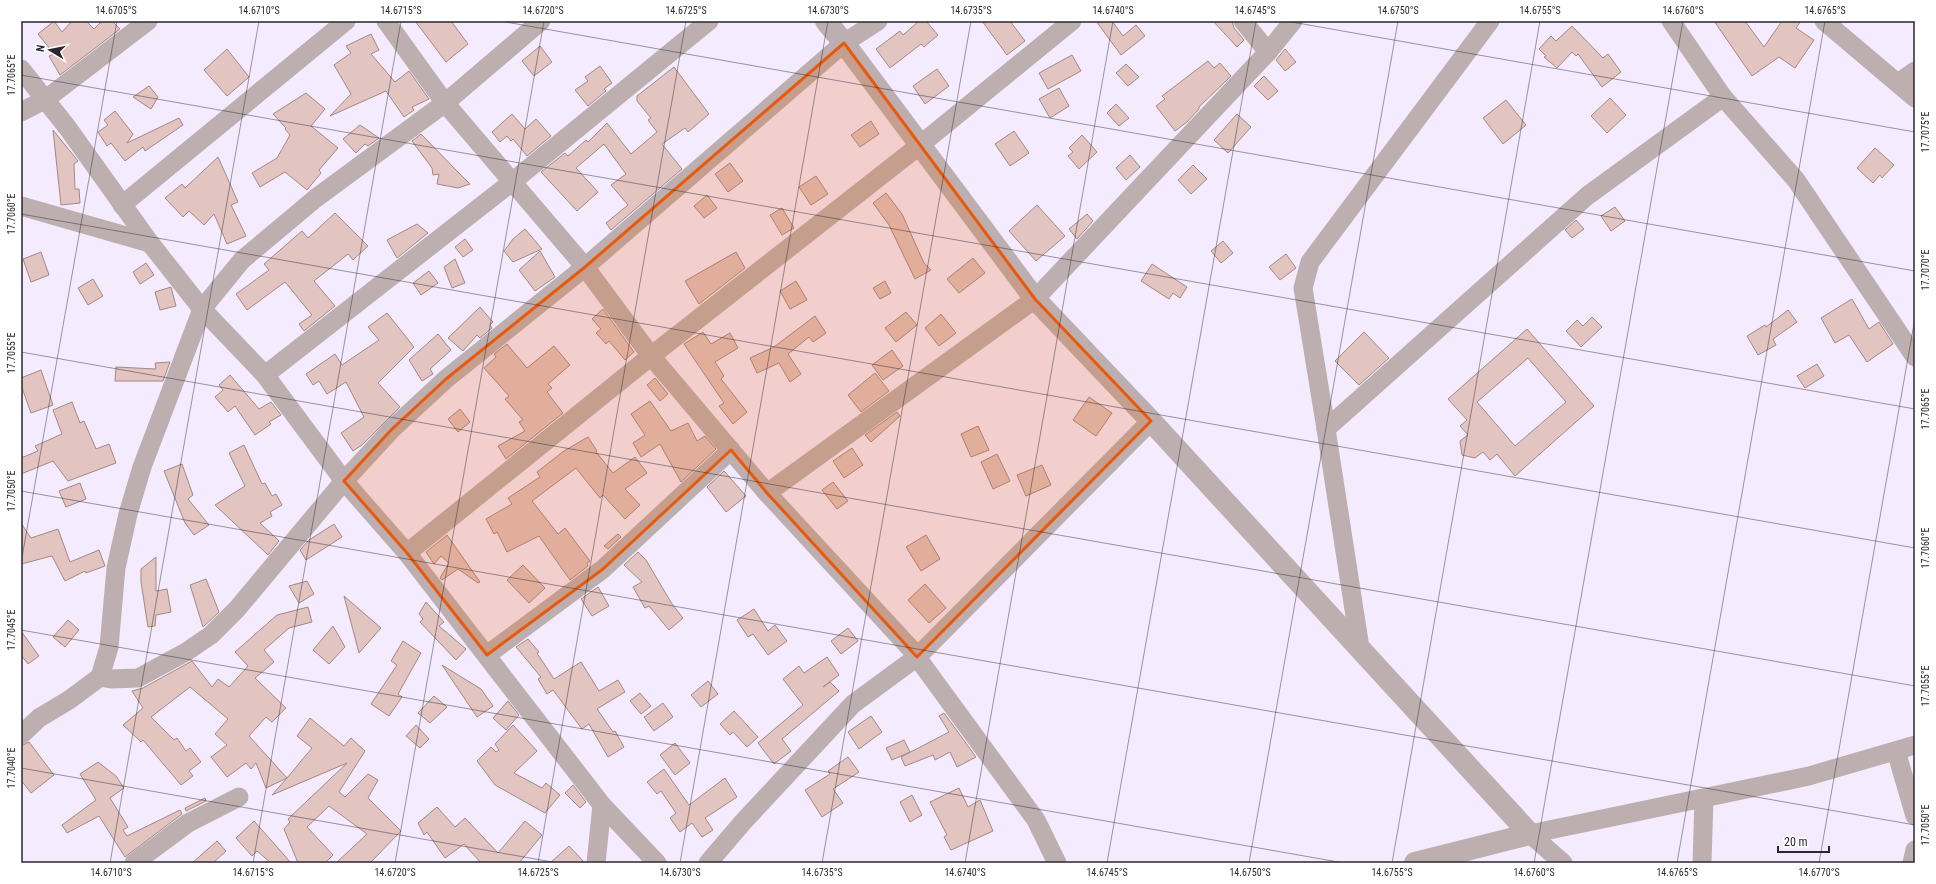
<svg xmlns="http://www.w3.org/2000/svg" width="1936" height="884" viewBox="0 0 1936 884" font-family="'Roboto Condensed',sans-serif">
	<rect width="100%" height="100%" fill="#f5ebfe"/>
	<g fill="#e2c4c1" stroke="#a48885" fill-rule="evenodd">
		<path d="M 54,21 L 62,32 L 72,21 L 86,21 L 94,29 L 102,21 L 112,21 L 120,29 L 60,75 L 49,56 L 54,54 L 38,34 Z"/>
		<path d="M 415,21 L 451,21 L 468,44 L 446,62 Z"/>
		<path d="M 919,21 L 926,21 L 938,35 L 924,47 L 921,44 L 890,68 L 876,49 L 900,31 L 903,35 Z"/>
		<path d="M 982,21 L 1010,21 L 1025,41 L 1007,55 Z"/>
		<path d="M 1096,21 L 1112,21 L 1123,36 L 1136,25 L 1145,36 L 1121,55 Z"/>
		<path d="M 1213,21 L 1232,21 L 1234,28 L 1244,40 L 1237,47 Z"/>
		<path d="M 1714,21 L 1745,21 L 1764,47 L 1782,21 L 1801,21 L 1796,28 L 1814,40 L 1795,68 L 1779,57 L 1752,76 Z"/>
		<path d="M 1572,26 L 1603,58 L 1608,54 L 1621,72 L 1602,87 L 1578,54 L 1576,56 L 1572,52 L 1557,68 L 1544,57 L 1546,56 L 1539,49 L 1551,36 L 1556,41 Z"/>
		<path d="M 371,34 L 379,50 L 371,54 L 395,82 L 409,71 L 429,99 L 412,107 L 414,110 L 404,117 L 386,91 L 330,116 L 351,94 L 334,65 L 351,53 L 346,46 Z"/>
		<path d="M 540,46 L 552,62 L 534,76 L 522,61 Z"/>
		<path d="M 227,49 L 249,77 L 227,96 L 204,70 Z"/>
		<path d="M 1285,49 L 1296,62 L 1285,71 L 1276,60 Z"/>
		<path d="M 1072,55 L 1081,71 L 1048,89 L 1039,73 Z"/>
		<path d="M 1208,61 L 1214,68 L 1220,63 L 1231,76 L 1199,107 L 1199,109 L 1187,122 L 1175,131 L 1156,106 L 1165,99 L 1162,96 Z"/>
		<path d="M 1126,64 L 1139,77 L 1128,86 L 1116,73 Z"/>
		<path d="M 600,66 L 612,83 L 604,89 L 606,91 L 588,106 L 575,90 L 588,81 L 585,77 Z"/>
		<path d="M 674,67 L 709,114 L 688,132 L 685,128 L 662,144 L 682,169 L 611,230 L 606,223 L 628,205 L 611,185 L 626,174 L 604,144 L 576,168 L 598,192 L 577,211 L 541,172 L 565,153 L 568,156 L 586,140 L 588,142 L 607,123 L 631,154 L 657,132 L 648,120 L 651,118 L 637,101 L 637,96 Z"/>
		<path d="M 937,69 L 949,86 L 925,104 L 913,86 Z"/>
		<path d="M 1264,76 L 1278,91 L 1268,100 L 1254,86 Z"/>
		<path d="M 149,86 L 158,97 L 151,109 L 133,97 Z"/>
		<path d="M 1059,88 L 1069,106 L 1050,118 L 1039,99 Z"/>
		<path d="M 306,93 L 325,109 L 311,126 L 338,148 L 319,170 L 321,173 L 307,190 L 285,172 L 260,187 L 252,173 L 277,158 L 290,135 L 285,129 L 286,128 L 273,114 Z"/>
		<path d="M 1610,98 L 1626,115 L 1607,133 L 1591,116 Z"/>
		<path d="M 1506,100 L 1526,125 L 1503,144 L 1483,118 Z"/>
		<path d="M 1116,104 L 1129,118 L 1119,126 L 1107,113 Z"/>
		<path d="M 115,111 L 133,134 L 127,143 L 179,118 L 183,125 L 145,151 L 143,147 L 125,161 L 111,143 L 107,146 L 98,132 L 108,125 L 104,120 Z"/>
		<path d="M 512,114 L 525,129 L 536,119 L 551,136 L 527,156 L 513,139 L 511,141 L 507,136 L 500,142 L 492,132 Z"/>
		<path d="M 1237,114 L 1251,127 L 1228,153 L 1214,140 Z"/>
		<path d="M 871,121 L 879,134 L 860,147 L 851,135 Z"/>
		<path d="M 360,125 L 379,138 L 368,146 L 365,144 L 356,153 L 343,139 Z"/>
		<path d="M 53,130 L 78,161 L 74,164 L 75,189 L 79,189 L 80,203 L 61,205 Z"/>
		<path d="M 1014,131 L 1029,153 L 1010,166 L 995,144 Z"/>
		<path d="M 421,134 L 457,171 L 470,184 L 458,188 L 437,184 L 439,174 L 433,175 L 432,168 L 412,141 Z"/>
		<path d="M 1082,135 L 1097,152 L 1079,169 L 1068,156 L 1073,152 L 1069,148 Z"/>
		<path d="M 1875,148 L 1894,165 L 1882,178 L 1880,175 L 1873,183 L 1857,168 Z"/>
		<path d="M 1130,155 L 1140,167 L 1126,180 L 1116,168 Z"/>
		<path d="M 218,157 L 238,202 L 231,205 L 246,236 L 227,244 L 214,214 L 204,225 L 189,211 L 183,217 L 165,198 L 182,184 L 185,188 Z"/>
		<path d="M 730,163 L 743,181 L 728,192 L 715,174 Z"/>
		<path d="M 1193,165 L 1207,179 L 1191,194 L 1178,180 Z"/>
		<path d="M 816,176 L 828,194 L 811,205 L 799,187 Z"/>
		<path d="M 886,193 L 902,214 L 924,263 L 931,270 L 915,279 L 889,225 L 873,203 Z"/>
		<path d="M 707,195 L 717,208 L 704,218 L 694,206 Z"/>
		<path d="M 1037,205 L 1065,236 L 1036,261 L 1009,231 Z"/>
		<path d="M 1615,207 L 1625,221 L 1611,231 L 1601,216 Z"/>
		<path d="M 782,208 L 794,228 L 782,235 L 770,215 Z"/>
		<path d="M 335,213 L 368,246 L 353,260 L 348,254 L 314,281 L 335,306 L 304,331 L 299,324 L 312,315 L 285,282 L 247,310 L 236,294 L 269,270 L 264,264 L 302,231 L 308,238 Z"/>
		<path d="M 1087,214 L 1093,221 L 1077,239 L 1069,229 Z"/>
		<path d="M 1576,220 L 1584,229 L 1572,238 L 1565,230 Z"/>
		<path d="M 417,224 L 428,233 L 397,258 L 387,240 Z"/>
		<path d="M 525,229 L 542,249 L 513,262 L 504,251 L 513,239 Z"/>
		<path d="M 465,239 L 473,250 L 463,257 L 455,247 Z"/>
		<path d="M 1223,241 L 1233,253 L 1221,263 L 1211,251 Z"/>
		<path d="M 540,251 L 555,277 L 535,291 L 519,270 Z"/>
		<path d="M 41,252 L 49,275 L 31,282 L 23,259 Z"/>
		<path d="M 736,252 L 745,268 L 699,304 L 685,281 Z"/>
		<path d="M 1286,254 L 1296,268 L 1280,280 L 1269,267 Z"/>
		<path d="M 973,258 L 985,273 L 959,293 L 947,279 Z"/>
		<path d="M 455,259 L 465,283 L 452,288 L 444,267 Z"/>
		<path d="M 146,263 L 154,275 L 140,284 L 133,272 Z"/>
		<path d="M 1152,264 L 1187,287 L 1180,298 L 1173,293 L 1169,299 L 1141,281 Z"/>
		<path d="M 429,271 L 438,283 L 421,295 L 413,283 Z"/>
		<path d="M 93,279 L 103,296 L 88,305 L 78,288 Z"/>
		<path d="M 796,281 L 807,300 L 790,309 L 780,291 Z"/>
		<path d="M 885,281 L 891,293 L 880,299 L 873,288 Z"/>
		<path d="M 171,287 L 176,306 L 160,310 L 155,292 Z"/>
		<path d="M 1852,299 L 1869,329 L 1879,322 L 1893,344 L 1867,362 L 1849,335 L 1835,343 L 1821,318 Z"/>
		<path d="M 480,307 L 493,322 L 490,325 L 492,328 L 480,338 L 477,335 L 463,351 L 448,338 Z"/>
		<path d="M 603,309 L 634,352 L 625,360 L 609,341 L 606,344 L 596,333 L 601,329 L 592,319 Z"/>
		<path d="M 1788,310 L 1797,322 L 1773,339 L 1776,345 L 1758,355 L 1747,336 L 1765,325 L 1766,327 Z"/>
		<path d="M 906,312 L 917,325 L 896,342 L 885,328 Z"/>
		<path d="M 387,313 L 414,347 L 378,383 L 400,407 L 362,445 L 353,451 L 341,433 L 364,417 L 346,382 L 327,394 L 319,381 L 313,385 L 306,374 L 335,354 L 342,365 L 379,340 L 368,327 Z"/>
		<path d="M 941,314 L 956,333 L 939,346 L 925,328 Z"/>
		<path d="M 815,316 L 826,333 L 813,342 L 809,337 L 788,354 L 801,374 L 790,382 L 779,363 L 757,373 L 750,358 L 774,347 Z"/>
		<path d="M 1592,317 L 1602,327 L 1581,347 L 1566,331 L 1577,320 L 1583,326 Z"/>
		<path d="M 1527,329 L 1594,406 L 1515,476 L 1497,454 L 1490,460 L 1483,452 L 1475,458 L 1462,455 L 1460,441 L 1468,435 L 1460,426 L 1467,420 L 1448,399 ZM 1528,358 L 1566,402 L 1515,446 L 1477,402 Z"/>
		<path d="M 703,332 L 711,344 L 730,333 L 738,348 L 715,362 L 724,376 L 721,379 L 747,412 L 733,424 L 719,406 L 724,403 L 684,344 Z"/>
		<path d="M 1364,332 L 1389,358 L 1359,385 L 1335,361 Z"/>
		<path d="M 438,334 L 451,350 L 430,369 L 433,374 L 422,381 L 409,360 Z"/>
		<path d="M 507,344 L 527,368 L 554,346 L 570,365 L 548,384 L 552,388 L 547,392 L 563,413 L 506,459 L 498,446 L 525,431 L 519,422 L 523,420 L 505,399 L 509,396 L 484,368 L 496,357 L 494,354 Z"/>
		<path d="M 892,350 L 903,366 L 883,380 L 872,365 Z"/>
		<path d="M 170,362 L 163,381 L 115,381 L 116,367 L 156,369 L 155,363 Z"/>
		<path d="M 1817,364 L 1824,376 L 1805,388 L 1797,376 Z"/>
		<path d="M 41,370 L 53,405 L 31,413 L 21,385 L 21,378 Z"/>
		<path d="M 875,373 L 889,391 L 861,412 L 848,395 Z"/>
		<path d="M 230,375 L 259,409 L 271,402 L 281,415 L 269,422 L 271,424 L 255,435 L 235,406 L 228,412 L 215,397 L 223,390 L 219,385 Z"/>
		<path d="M 655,378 L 668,394 L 660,401 L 647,385 Z"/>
		<path d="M 1089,397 L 1112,413 L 1096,436 L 1073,420 Z"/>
		<path d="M 650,401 L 671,431 L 688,423 L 697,441 L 705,436 L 716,449 L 681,482 L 660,444 L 641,457 L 633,443 L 645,435 L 631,414 Z"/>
		<path d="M 72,402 L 80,423 L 84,421 L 96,449 L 109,444 L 116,463 L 68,481 L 53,461 L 21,474 L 21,458 L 38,451 L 35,446 L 62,434 L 53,410 Z"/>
		<path d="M 460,409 L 470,422 L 458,432 L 448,419 Z"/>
		<path d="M 897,412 L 900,416 L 871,442 L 865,435 Z"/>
		<path d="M 978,426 L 989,450 L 971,457 L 961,434 Z"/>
		<path d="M 588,437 L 597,451 L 596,452 L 613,473 L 635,457 L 647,473 L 625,489 L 640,505 L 625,519 L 603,495 L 600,498 L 576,468 L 532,501 L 558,534 L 565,528 L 590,561 L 587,563 L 588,566 L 570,580 L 539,536 L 507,552 L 497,532 L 494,534 L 486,519 L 512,504 L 508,498 L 540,477 L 537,472 L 564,451 Z"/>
		<path d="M 244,445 L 262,484 L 265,483 L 272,496 L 276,494 L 282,505 L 270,512 L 272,516 L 260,523 L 279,541 L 268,555 L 215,505 L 245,486 L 229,453 Z"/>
		<path d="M 852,448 L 863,465 L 844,478 L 833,461 Z"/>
		<path d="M 997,454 L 1010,481 L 993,489 L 981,462 Z"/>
		<path d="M 182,464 L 193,495 L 188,499 L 209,525 L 194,535 L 185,523 L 164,471 Z"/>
		<path d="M 1042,465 L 1051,485 L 1026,496 L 1017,475 Z"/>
		<path d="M 724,471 L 746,496 L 726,512 L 707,487 Z"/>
		<path d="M 833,482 L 848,501 L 837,509 L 822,490 Z"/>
		<path d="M 80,483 L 86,499 L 66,507 L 59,491 Z"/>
		<path d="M 21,523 L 31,538 L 58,529 L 70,562 L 99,550 L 105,566 L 86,573 L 85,571 L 65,581 L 52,556 L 21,564 Z"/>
		<path d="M 334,524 L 342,537 L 306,560 L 300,550 L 309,540 Z"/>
		<path d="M 618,534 L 621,537 L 608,549 L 604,546 Z"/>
		<path d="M 447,535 L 480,582 L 478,583 L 458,569 L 442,580 L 440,578 L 449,563 L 441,556 L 434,564 L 426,552 Z"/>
		<path d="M 926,535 L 940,559 L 921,571 L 906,547 Z"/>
		<path d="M 638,552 L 646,560 L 672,604 L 683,618 L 669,630 L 649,606 L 645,608 L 633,587 L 642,582 L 624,565 Z"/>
		<path d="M 156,557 L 156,591 L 167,589 L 171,612 L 156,615 L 155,626 L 148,627 L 141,582 L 141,569 Z"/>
		<path d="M 523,565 L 545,588 L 529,603 L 507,580 Z"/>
		<path d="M 206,579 L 219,612 L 203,627 L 190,585 Z"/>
		<path d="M 307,581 L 314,594 L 299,603 L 289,586 Z"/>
		<path d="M 925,584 L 946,608 L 929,623 L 908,600 Z"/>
		<path d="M 598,587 L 609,606 L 592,616 L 581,599 Z"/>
		<path d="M 344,596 L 381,628 L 359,653 Z"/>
		<path d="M 426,602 L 444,622 L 439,626 L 466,649 L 456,660 L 420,622 L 423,619 L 419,614 Z"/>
		<path d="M 308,607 L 312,622 L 289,628 L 264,650 L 274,662 L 255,678 L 286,708 L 272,722 L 266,717 L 249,736 L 287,778 L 312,748 L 297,736 L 310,718 L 344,746 L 351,738 L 365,751 L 339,792 L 345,797 L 368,774 L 378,780 L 368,798 L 401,831 L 370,863 L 336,863 L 367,834 L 329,806 L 307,827 L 333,855 L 325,863 L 298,863 L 284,829 L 290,822 L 288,819 L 347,763 L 272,795 L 287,778 L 266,788 L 256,763 L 251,769 L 246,763 L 227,777 L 211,757 L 227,745 L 215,734 L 228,719 L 190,687 L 151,717 L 174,740 L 177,738 L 186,751 L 190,748 L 201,762 L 189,771 L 193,776 L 181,785 L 143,740 L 141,742 L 123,725 L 143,708 L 132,691 L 143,688 L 192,661 L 212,687 L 218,679 L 229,687 L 248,666 L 235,652 L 277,615 Z"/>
		<path d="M 754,609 L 768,631 L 775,625 L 787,641 L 768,655 L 753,634 L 748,637 L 737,620 Z"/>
		<path d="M 68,620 L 79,630 L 65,647 L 53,637 Z"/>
		<path d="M 333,626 L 345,647 L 329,664 L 313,650 Z"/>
		<path d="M 848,628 L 858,641 L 841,654 L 831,641 Z"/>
		<path d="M 21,631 L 39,656 L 28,664 L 21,655 Z"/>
		<path d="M 528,639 L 539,652 L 537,653 L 554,679 L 581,662 L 599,691 L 618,680 L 625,692 L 597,709 L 613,732 L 615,731 L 624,747 L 608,757 L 589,724 L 582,729 L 553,690 L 547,694 L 538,679 L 541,677 L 516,647 Z"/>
		<path d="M 403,641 L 421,653 L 398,694 L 402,697 L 389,716 L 371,704 L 397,665 L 391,661 Z"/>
		<path d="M 827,657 L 839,675 L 823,687 L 830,682 L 839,691 L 782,739 L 791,751 L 774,764 L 758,743 L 803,705 L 783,679 L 799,666 L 804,673 Z"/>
		<path d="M 442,665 L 481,689 L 493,706 L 477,717 Z"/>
		<path d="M 708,681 L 718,694 L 701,707 L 691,695 Z"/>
		<path d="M 640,693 L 651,706 L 641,714 L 630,701 Z"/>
		<path d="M 434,696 L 447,707 L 430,723 L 418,713 Z"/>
		<path d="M 508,701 L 519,715 L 506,730 L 493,718 Z"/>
		<path d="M 663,703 L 673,717 L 654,731 L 644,717 Z"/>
		<path d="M 734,711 L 758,737 L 747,747 L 733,732 L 730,735 L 720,724 Z"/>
		<path d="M 944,713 L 976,757 L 957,767 L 950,752 L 935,760 L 933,755 L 905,766 L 901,757 L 949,732 L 939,716 Z"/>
		<path d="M 871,716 L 882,732 L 859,749 L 848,732 Z"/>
		<path d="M 416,725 L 429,739 L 420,748 L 406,736 Z"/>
		<path d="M 513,725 L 537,751 L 514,773 L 542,788 L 546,783 L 560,795 L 545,813 L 495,785 L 477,761 L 491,747 L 496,752 L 499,750 L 495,744 Z"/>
		<path d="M 904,740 L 910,752 L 892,760 L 886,748 Z"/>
		<path d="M 29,742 L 54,775 L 31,793 L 21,780 L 21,746 Z"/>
		<path d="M 675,743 L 690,763 L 675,775 L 660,755 Z"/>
		<path d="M 848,757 L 859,772 L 833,789 L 843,803 L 822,817 L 805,790 L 830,774 L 828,771 Z"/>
		<path d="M 98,762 L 116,776 L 124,788 L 110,798 L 128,827 L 123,830 L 127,836 L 180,810 L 182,814 L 125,857 L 99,816 L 67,833 L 62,825 L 96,800 L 80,774 Z"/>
		<path d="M 664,769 L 689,805 L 725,778 L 737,797 L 705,818 L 713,830 L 702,837 L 692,823 L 680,832 L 670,818 L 676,813 L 661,791 L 657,794 L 647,782 Z"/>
		<path d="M 573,785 L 586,802 L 580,808 L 565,793 Z"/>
		<path d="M 959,788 L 968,807 L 980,800 L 993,831 L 951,850 L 944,837 L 947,835 L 930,802 Z"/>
		<path d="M 912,795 L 922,815 L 910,822 L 900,802 Z"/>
		<path d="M 205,798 L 206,801 L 186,811 L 185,808 Z"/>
		<path d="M 437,807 L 455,827 L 465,818 L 498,853 L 525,821 L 542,835 L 519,863 L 481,863 L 464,844 L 445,858 L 427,832 L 424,835 L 418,823 Z"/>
		<path d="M 254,821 L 278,848 L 291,863 L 271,863 L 257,851 L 252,856 L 236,838 Z"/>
		<path d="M 217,841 L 226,851 L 213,863 L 192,863 Z"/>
		<path d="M 569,846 L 585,863 L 550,863 Z"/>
	</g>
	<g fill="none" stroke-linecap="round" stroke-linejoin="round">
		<g stroke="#bdafaf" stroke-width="19">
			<path d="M 386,21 L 445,103 L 585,267 L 651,356 L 767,493 L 911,649 L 1036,820 L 1057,863"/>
			<path d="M 1490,21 L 1310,262 L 1303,288 L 1326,429 L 1587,196 L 1723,97"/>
			<path d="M 1671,21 L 1723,97 L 1796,180 L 1915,357"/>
			<path d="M 1824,21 L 1915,98"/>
			<path d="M 1268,52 L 1293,21"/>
			<path d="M 21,69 L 67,127 L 150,243 L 202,309 L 265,375 L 344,481 L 407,553 L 602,805 L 657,863"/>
			<path d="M 1898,83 L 1915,71"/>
			<path d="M 21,112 L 46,99 L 148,21"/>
			<path d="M 122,205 L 346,21"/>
			<path d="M 21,206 L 150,243"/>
			<path d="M 265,375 L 512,182 L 709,21"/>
			<path d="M 1326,429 L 1360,648"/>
			<path d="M 767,493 L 1035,299 L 1268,52 L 1243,21"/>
			<path d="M 407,553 L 651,356 L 920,145 L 1072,21"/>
			<path d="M 487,655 L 603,569 L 731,450"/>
			<path d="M 100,677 L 111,679 L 138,678 L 186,652 L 211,635 L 237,609 L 344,481 L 392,429 L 446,379 L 585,267 L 844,43 L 878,21"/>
			<path d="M 21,735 L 39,718 L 69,700 L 100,677 L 109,647 L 116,568 L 128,514 L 142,467 L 202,309 L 242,260 L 316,198 L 445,103 L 541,21"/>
			<path d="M 1896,751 L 1915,816"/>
			<path d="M 1530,834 L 1809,776 L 1915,745"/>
			<path d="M 1530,834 L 1563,863"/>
			<path d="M 134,863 L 188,823 L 239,797"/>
			<path d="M 596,863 L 602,805"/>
			<path d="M 708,863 L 743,822 L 853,704 L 917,657 L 1151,421"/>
			<path d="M 1702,863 L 1704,798"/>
			<path d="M 1912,863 L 1915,850"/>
		</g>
		<path stroke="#bdafaf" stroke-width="22" d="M 826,21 L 844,43 L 1035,299 L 1151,421 L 1530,834 L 1415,863"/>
	</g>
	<path fill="#e8590c" fill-opacity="0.2" stroke="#e8590c" stroke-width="3" stroke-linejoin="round" d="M 844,43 L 1035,299 L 1151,421 L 917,657 L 767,493 L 731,450 L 603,569 L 487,655 L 407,553 L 344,481 L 392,429 L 446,379 L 585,267 Z"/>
	<path fill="none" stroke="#2b262f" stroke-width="1" stroke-opacity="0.45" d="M 500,21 L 1915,271M 1286,21 L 1915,132M 21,75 L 1915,409M 21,214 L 1915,548M 21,352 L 1915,686M 21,491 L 1915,825M 21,563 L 117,21M 21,630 L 1344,863M 21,768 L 558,863M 110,863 L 259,21M 253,863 L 401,21M 395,863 L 544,21M 538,863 L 686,21M 680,863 L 828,21M 822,863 L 971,21M 965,863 L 1113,21M 1107,863 L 1256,21M 1249,863 L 1398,21M 1392,863 L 1540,21M 1534,863 L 1683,21M 1677,863 L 1825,21M 1819,863 L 1915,318"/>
	<rect width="1936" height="884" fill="none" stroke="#ffffff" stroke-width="44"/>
	<g transform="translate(50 50) rotate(280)" stroke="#ffffff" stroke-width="3" paint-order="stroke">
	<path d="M0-3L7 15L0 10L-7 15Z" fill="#2b262f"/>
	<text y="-6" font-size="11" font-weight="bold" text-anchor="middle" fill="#2b262f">N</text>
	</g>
	<path d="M1778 846v6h51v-6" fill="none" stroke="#2b262f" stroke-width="2"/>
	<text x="1784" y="846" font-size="12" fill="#2b262f" stroke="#ffffff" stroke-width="3" paint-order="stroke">20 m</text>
	<rect x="22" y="22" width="1892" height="840" fill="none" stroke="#2b262f" stroke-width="1.5"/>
	<g font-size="10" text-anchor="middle" fill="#2b262f">
		<text x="116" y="14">14.6705°S</text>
		<text x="259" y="14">14.6710°S</text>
		<text x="401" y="14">14.6715°S</text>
		<text x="543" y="14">14.6720°S</text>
		<text x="686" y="14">14.6725°S</text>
		<text x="828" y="14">14.6730°S</text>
		<text x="971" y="14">14.6735°S</text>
		<text x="1113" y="14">14.6740°S</text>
		<text x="1255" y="14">14.6745°S</text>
		<text x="1398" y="14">14.6750°S</text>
		<text x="1540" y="14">14.6755°S</text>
		<text x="1683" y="14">14.6760°S</text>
		<text x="1825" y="14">14.6765°S</text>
		<text transform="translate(11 75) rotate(-90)" y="4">17.7065°E</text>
		<text transform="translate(1925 132) rotate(-90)" y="4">17.7075°E</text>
		<text transform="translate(11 214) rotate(-90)" y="4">17.7060°E</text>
		<text transform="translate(1925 270) rotate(-90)" y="4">17.7070°E</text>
		<text transform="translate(11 353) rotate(-90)" y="4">17.7055°E</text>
		<text transform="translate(1925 409) rotate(-90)" y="4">17.7065°E</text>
		<text transform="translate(11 491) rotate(-90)" y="4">17.7050°E</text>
		<text transform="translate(1925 548) rotate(-90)" y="4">17.7060°E</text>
		<text transform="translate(11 630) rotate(-90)" y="4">17.7045°E</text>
		<text transform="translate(1925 686) rotate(-90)" y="4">17.7055°E</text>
		<text transform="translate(11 768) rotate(-90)" y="4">17.7040°E</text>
		<text transform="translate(1925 825) rotate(-90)" y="4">17.7050°E</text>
		<text x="111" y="876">14.6710°S</text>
		<text x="253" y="876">14.6715°S</text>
		<text x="395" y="876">14.6720°S</text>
		<text x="538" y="876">14.6725°S</text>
		<text x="680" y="876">14.6730°S</text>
		<text x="822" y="876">14.6735°S</text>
		<text x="965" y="876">14.6740°S</text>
		<text x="1107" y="876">14.6745°S</text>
		<text x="1250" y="876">14.6750°S</text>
		<text x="1392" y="876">14.6755°S</text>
		<text x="1534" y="876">14.6760°S</text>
		<text x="1677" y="876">14.6765°S</text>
		<text x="1819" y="876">14.6770°S</text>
	</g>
</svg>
